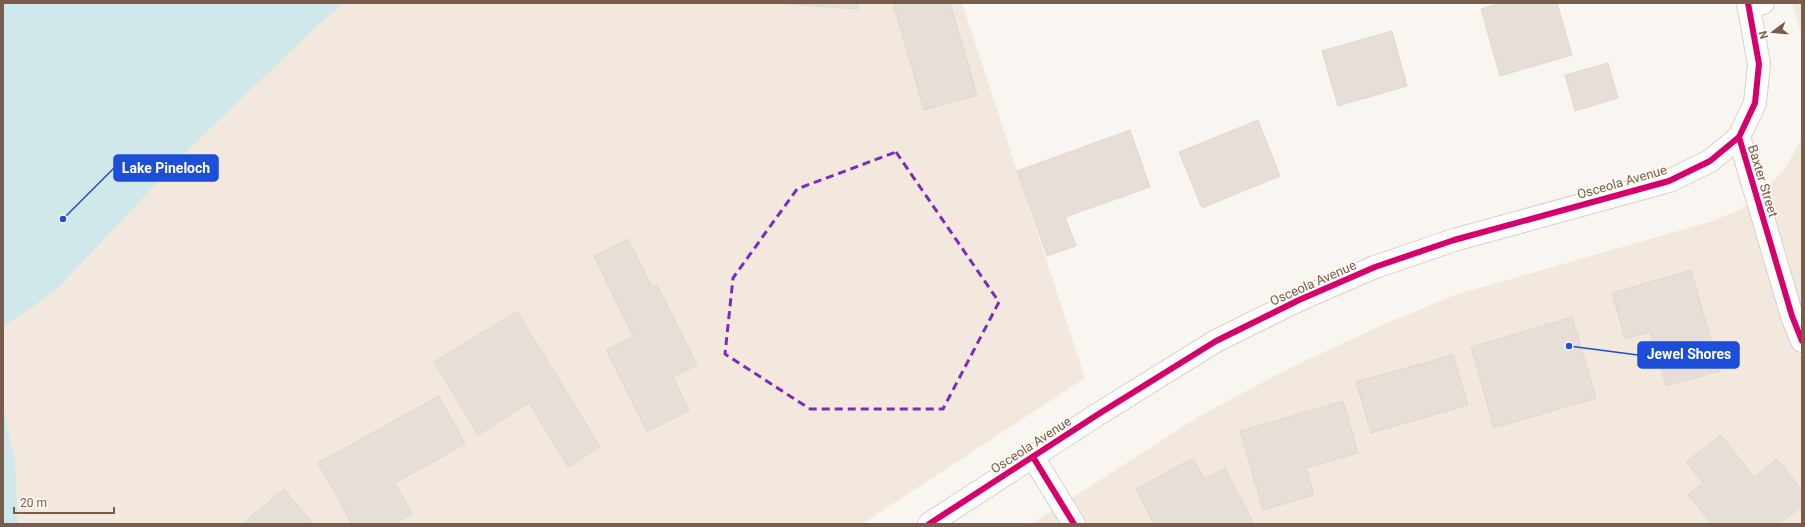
<svg xmlns="http://www.w3.org/2000/svg" width="1805" height="527" viewBox="0 0 1805 527" font-family="Roboto,sans-serif">
	<rect width="100%" height="100%" fill="#f9f5f0"/>
	<g fill="#f2e8de">
		<path d="M 3,3 L 962,3 L 1085,378 L 862,524 L 3,524 Z"/>
		<path d="M 1792,3 L 1802,3 L 1802,37 Z"/>
		<path d="M 1802,138 L 1802,524 L 1031,524 L 1203,414 L 1294,366 L 1380,326 L 1455,295 L 1713,221 L 1739,210 L 1767,188 L 1785,169 Z"/>
	</g>
	<g fill="#d0e8ea">
		<path d="M 3,3 L 344,3 L 318,25 L 191,147 L 55,291 L 3,327 Z"/>
		<path d="M 3,409 L 15,461 L 18,524 L 3,524 Z"/>
	</g>
	<g fill="#e6ded7" stroke="#e2d8d2">
		<path d="M 774,3 L 858,3 L 858,9 Z"/>
		<path d="M 893,3 L 950,3 L 977,95 L 924,110 Z"/>
		<path d="M 1502,3 L 1557,3 L 1572,55 L 1500,76 L 1481,9 Z"/>
		<path d="M 1392,31 L 1407,86 L 1338,106 L 1322,51 Z"/>
		<path d="M 1608,63 L 1618,98 L 1575,111 L 1565,75 Z"/>
		<path d="M 1258,120 L 1280,176 L 1202,208 L 1179,152 Z"/>
		<path d="M 1130,130 L 1150,187 L 1065,217 L 1076,246 L 1047,256 L 1017,171 Z"/>
		<path d="M 628,239 L 652,287 L 657,285 L 697,365 L 673,377 L 689,411 L 647,432 L 606,350 L 633,336 L 594,256 Z"/>
		<path d="M 1691,270 L 1720,371 L 1666,386 L 1650,332 L 1625,339 L 1612,293 Z"/>
		<path d="M 517,311 L 600,447 L 568,467 L 529,403 L 478,435 L 434,362 Z"/>
		<path d="M 1572,317 L 1596,398 L 1494,428 L 1471,347 Z"/>
		<path d="M 1453,355 L 1468,405 L 1371,433 L 1356,382 Z"/>
		<path d="M 439,396 L 465,444 L 395,483 L 412,514 L 394,524 L 352,524 L 318,463 Z"/>
		<path d="M 1343,401 L 1358,453 L 1306,468 L 1314,495 L 1263,510 L 1240,431 Z"/>
		<path d="M 1721,435 L 1754,477 L 1777,459 L 1802,490 L 1802,506 L 1779,524 L 1712,524 L 1688,495 L 1703,483 L 1686,462 Z"/>
		<path d="M 1193,458 L 1204,479 L 1225,468 L 1254,524 L 1154,524 L 1136,489 Z"/>
		<path d="M 284,489 L 313,524 L 242,524 Z"/>
	</g>
	<g fill="none" stroke-linecap="round" stroke-linejoin="round">
		<g stroke="#d7d1cb" stroke-width="24">
			<g id="minor">
				<path d="M 1749,7 L 1763,3"/>
				<path d="M 1739,137 L 1792,316 L 1802,341"/>
				<path d="M 1033,457 L 1074,524"/>
			</g>
		</g>
		<g stroke="#d7d1cb" stroke-width="24">
			<path id="tertiary" d="M 929,524 L 1100,413 L 1216,341 L 1299,300 L 1375,267 L 1454,240 L 1669,181 L 1710,161 L 1739,137 L 1755,103 L 1759,64 L 1748,3"/>
		</g>
		<use href="#minor" stroke="#fefefd" stroke-width="22"/>
		<use href="#tertiary" stroke="#fefefd" stroke-width="22"/>
		<g stroke="#fffaf3" stroke-width="8">
			<g id="cycleway">
				<path d="M 1748,3 L 1759,64 L 1755,103 L 1739,137 L 1792,316 L 1802,341"/>
				<path d="M 1033,457 L 1074,524"/>
				<path d="M 929,524 L 1100,413 L 1216,341 L 1299,300 L 1375,267 L 1454,240 L 1669,181 L 1710,161 L 1739,137"/>
			</g>
		</g>
		<use href="#cycleway" stroke="#d6006c" stroke-width="6"/>
	</g>
	<path fill="none" stroke="#7b2cbf" stroke-width="3" stroke-dasharray="8 5" stroke-linejoin="round" d="M 896,152 L 999,302 L 943,409 L 810,409 L 725,354 L 733,278 L 797,189 Z"/>
	<g text-anchor="middle" dominant-baseline="central" stroke-width="3" stroke-linejoin="round" paint-order="stroke">
		<g font-size="13" fill="#7a5c4d" stroke="#fffaf3">
			<text transform="translate(1763 181) rotate(73)">Baxter Street</text>
			<text transform="translate(1622 182) rotate(-16)">Osceola Avenue</text>
			<text transform="translate(1313 283) rotate(-24)">Osceola Avenue</text>
			<text transform="translate(1031 445) rotate(-33)">Osceola Avenue</text>
		</g>
	</g>
	<path fill="none" stroke="#1d4ed8" stroke-width="1.5" d="M63 219L114 168M1569 346L1638 355"/>
	<g fill="#1d4ed8" stroke="#fffaf3" stroke-width="1.5">
		<circle cx="63" cy="219" r="4"/>
		<circle cx="1569" cy="346" r="4"/>
	</g>
	<g fill="#1d4ed8" stroke="#1d4ed8" stroke-width="1.5">
		<rect x="114" y="155" width="104" height="26" rx="4"/>
		<rect x="1638" y="342" width="101" height="26" rx="4"/>
	</g>
	<g font-size="14" text-anchor="middle" font-weight="bold" fill="#fff">
		<text x="166" y="173">Lake Pineloch</text>
		<text x="1689" y="359">Jewel Shores</text>
	</g>
	<rect width="1805" height="527" fill="none" stroke="#7a5c4d" stroke-width="8"/>
	<g transform="translate(1773 32) rotate(254)" stroke="#fffaf3" stroke-width="3" paint-order="stroke">
	<path d="M0-3L7 15L0 10L-7 15Z" fill="#7a5c4d"/>
	<text y="-6" font-size="11" font-weight="bold" text-anchor="middle" fill="#7a5c4d">N</text>
	</g>
	<path d="M14 507v6h100v-6" fill="none" stroke="#7a5c4d" stroke-width="2"/>
	<text x="20" y="507" font-size="12" fill="#7a5c4d" stroke="#fffaf3" stroke-width="3" paint-order="stroke">20 m</text>
</svg>
